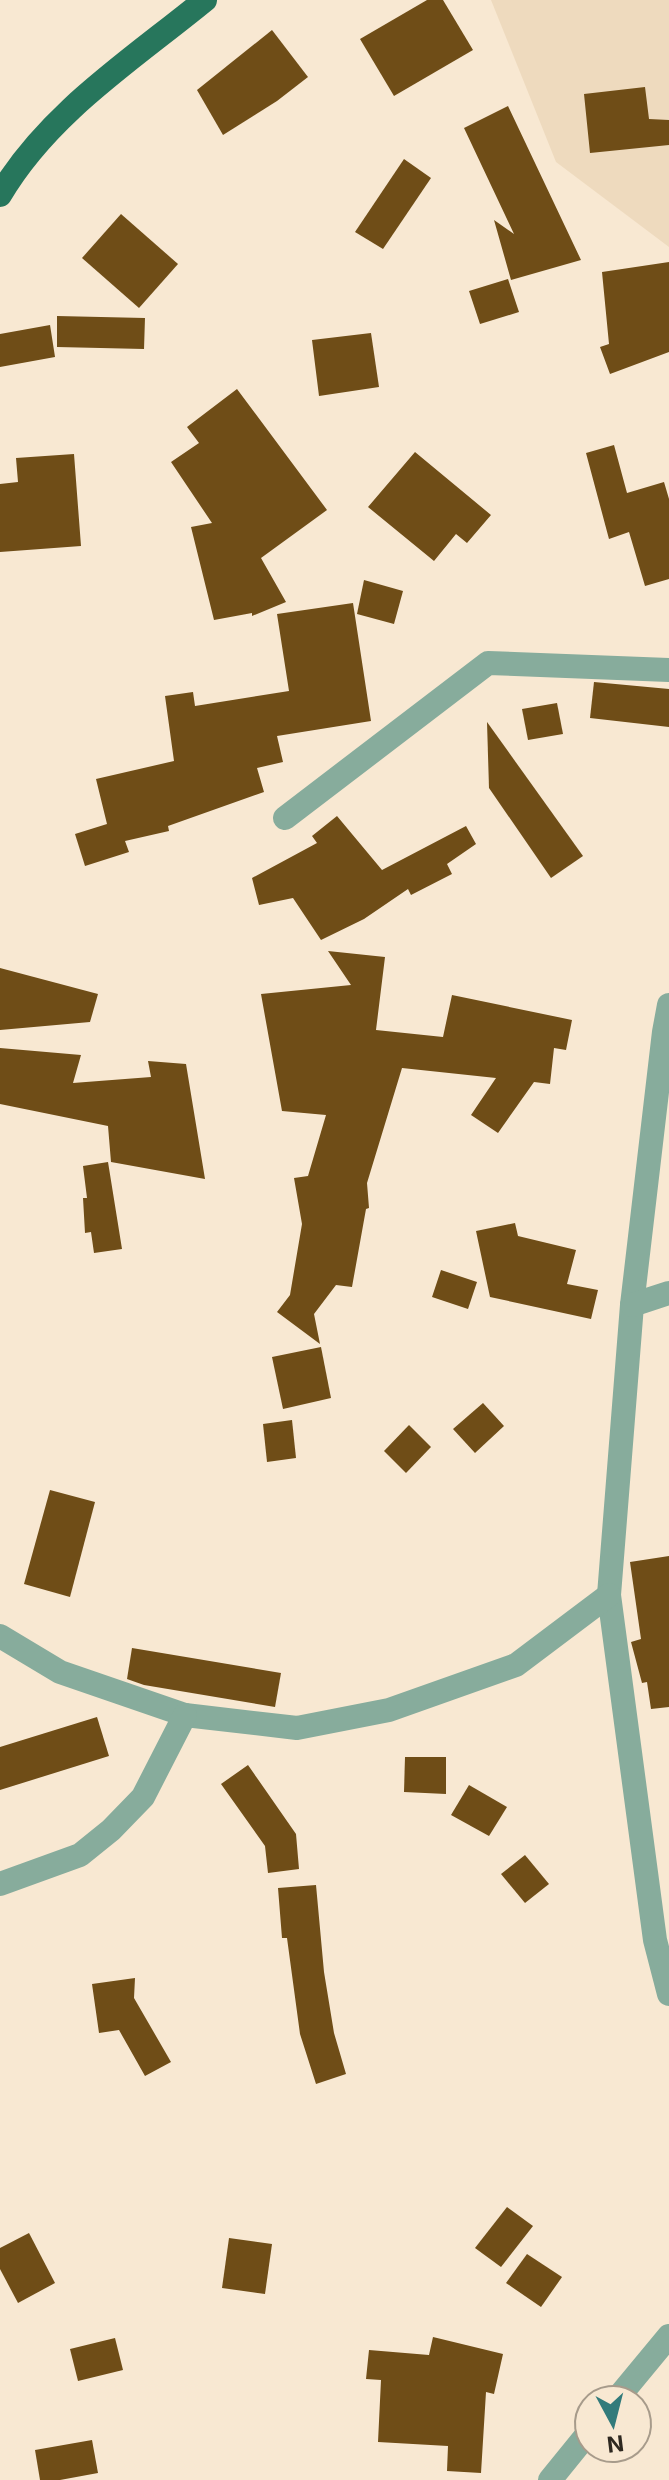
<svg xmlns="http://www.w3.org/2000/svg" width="669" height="2480" viewBox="0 0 669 2480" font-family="Inter,sans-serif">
	<rect width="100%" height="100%" fill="#f8e8d2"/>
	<path fill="#eedabe" d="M 491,0 L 669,0 L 669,247 L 556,162 Z"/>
	<g fill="#6f4d17">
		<path d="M 427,0 L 443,0 L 473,50 L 394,96 L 360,39 Z"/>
		<path d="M 272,30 L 308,77 L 277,101 L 223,135 L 197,90 Z"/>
		<path d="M 645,87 L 649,119 L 669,120 L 669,145 L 590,153 L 584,94 Z"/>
		<path d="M 508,106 L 581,260 L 511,280 L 494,220 L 514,234 L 464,128 Z"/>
		<path d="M 404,159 L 431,178 L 383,249 L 355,232 Z"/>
		<path d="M 121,214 L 178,264 L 139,308 L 82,258 Z"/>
		<path d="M 669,262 L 669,352 L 610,374 L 600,347 L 609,344 L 602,272 Z"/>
		<path d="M 508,279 L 519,312 L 480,324 L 469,291 Z"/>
		<path d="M 57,316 L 145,318 L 144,349 L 57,347 Z"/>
		<path d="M 50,325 L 55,357 L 0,367 L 0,334 Z"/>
		<path d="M 371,333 L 379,387 L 319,396 L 312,340 Z"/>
		<path d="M 237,389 L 327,510 L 261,558 L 286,602 L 252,616 L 252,613 L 214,620 L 191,527 L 212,523 L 171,462 L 199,443 L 187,427 Z"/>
		<path d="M 614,445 L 627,493 L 664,482 L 669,499 L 669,579 L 645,586 L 629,532 L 609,539 L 586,453 Z"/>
		<path d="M 415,452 L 491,515 L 467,543 L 456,534 L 434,561 L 368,507 Z"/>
		<path d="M 74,454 L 81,546 L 0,552 L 0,484 L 18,482 L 16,458 Z"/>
		<path d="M 364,580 L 403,591 L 394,624 L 357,614 Z"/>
		<path d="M 353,603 L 371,721 L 277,736 L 283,762 L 257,768 L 264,792 L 168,826 L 169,831 L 125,841 L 129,852 L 85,866 L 75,834 L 107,824 L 96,779 L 174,761 L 165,696 L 193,692 L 195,706 L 289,691 L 277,614 Z"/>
		<path d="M 594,682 L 669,689 L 669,727 L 590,718 Z"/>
		<path d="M 557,703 L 563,734 L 528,740 L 522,709 Z"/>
		<path d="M 487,722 L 583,856 L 551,878 L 489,788 Z"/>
		<path d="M 337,816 L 382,870 L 466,826 L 476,844 L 447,864 L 452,874 L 411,895 L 408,889 L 364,919 L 321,940 L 293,898 L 259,905 L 252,878 L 317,843 L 312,836 Z"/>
		<path d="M 328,951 L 385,957 L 376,1030 L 443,1037 L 452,995 L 572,1020 L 566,1050 L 554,1048 L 550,1084 L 534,1082 L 498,1133 L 471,1115 L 496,1078 L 402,1068 L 367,1183 L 369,1208 L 366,1209 L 352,1287 L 336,1285 L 314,1314 L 320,1344 L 277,1312 L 290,1295 L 302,1224 L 294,1178 L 308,1176 L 326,1115 L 282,1111 L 261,994 L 351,985 Z"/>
		<path d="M 0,968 L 98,994 L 90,1022 L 0,1030 Z"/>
		<path d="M 0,1048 L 81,1055 L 73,1083 L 151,1077 L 148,1061 L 186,1064 L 205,1179 L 111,1162 L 108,1126 L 0,1104 Z"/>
		<path d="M 108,1162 L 122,1249 L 94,1253 L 91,1232 L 85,1233 L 83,1198 L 87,1198 L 83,1166 Z"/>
		<path d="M 515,1223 L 518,1236 L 576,1250 L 567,1284 L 598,1290 L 591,1319 L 490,1297 L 476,1231 Z"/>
		<path d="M 441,1270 L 477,1282 L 468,1309 L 432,1297 Z"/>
		<path d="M 321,1347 L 331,1398 L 283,1409 L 272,1357 Z"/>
		<path d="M 483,1403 L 504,1426 L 475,1453 L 453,1429 Z"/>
		<path d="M 292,1420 L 296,1458 L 267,1462 L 263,1424 Z"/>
		<path d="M 409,1425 L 431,1447 L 406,1473 L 384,1451 Z"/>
		<path d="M 50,1490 L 95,1502 L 70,1597 L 24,1584 Z"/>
		<path d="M 669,1556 L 669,1707 L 651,1709 L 647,1682 L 642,1683 L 631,1642 L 641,1639 L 630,1562 Z"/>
		<path d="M 132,1648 L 281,1673 L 275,1707 L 144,1685 L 127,1679 Z"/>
		<path d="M 97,1717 L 109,1756 L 0,1790 L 0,1747 Z"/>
		<path d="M 405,1757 L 446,1757 L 446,1794 L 404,1792 Z"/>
		<path d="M 248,1765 L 296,1834 L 299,1869 L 268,1873 L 265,1846 L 221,1784 Z"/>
		<path d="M 469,1785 L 507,1807 L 489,1836 L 451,1815 Z"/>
		<path d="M 525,1855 L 549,1884 L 525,1903 L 501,1874 Z"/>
		<path d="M 316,1885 L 324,1972 L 334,2033 L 346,2074 L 316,2084 L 300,2034 L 287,1938 L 282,1938 L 278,1888 Z"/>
		<path d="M 135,1978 L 134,1998 L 171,2062 L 145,2076 L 119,2030 L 99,2033 L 92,1984 Z"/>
		<path d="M 507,2207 L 533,2226 L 501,2267 L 475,2248 Z"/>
		<path d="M 29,2233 L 55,2283 L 18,2303 L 0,2269 L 0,2248 Z"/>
		<path d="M 229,2238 L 272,2244 L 265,2294 L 222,2288 Z"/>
		<path d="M 527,2254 L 562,2277 L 541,2307 L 506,2283 Z"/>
		<path d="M 433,2337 L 503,2354 L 494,2394 L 486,2392 L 481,2473 L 447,2471 L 448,2446 L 378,2442 L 381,2380 L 366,2379 L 369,2350 L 429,2355 Z"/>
		<path d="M 115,2338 L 123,2370 L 78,2381 L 70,2349 Z"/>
		<path d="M 92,2440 L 98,2473 L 60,2480 L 40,2480 L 35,2450 Z"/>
	</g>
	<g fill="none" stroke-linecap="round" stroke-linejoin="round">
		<g stroke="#87ac9c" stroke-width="24">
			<path d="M 285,818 L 488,663 L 669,670"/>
			<path d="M 669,1005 L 664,1032 L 632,1305 L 609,1595 L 655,1940 L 669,1994"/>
			<path d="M 632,1305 L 669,1293"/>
			<path d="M 0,1636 L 60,1672 L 185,1715 L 297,1728 L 389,1710 L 516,1665 L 609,1595"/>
			<path d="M 0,1884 L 80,1855 L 111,1830 L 143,1797 L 185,1715"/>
			<path d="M 616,2400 L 669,2336"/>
			<path d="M 550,2480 L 589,2432"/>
		</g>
		<path stroke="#27765c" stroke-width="24" d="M 0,195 C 48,113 133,59 205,0"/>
	</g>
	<g transform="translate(613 2424) rotate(173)"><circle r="38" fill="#f8e8d2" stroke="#a79b8b" stroke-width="2"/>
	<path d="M0-6L14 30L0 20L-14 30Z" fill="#327b7b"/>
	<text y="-12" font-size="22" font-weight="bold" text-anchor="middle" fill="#2e2820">N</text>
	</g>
</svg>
